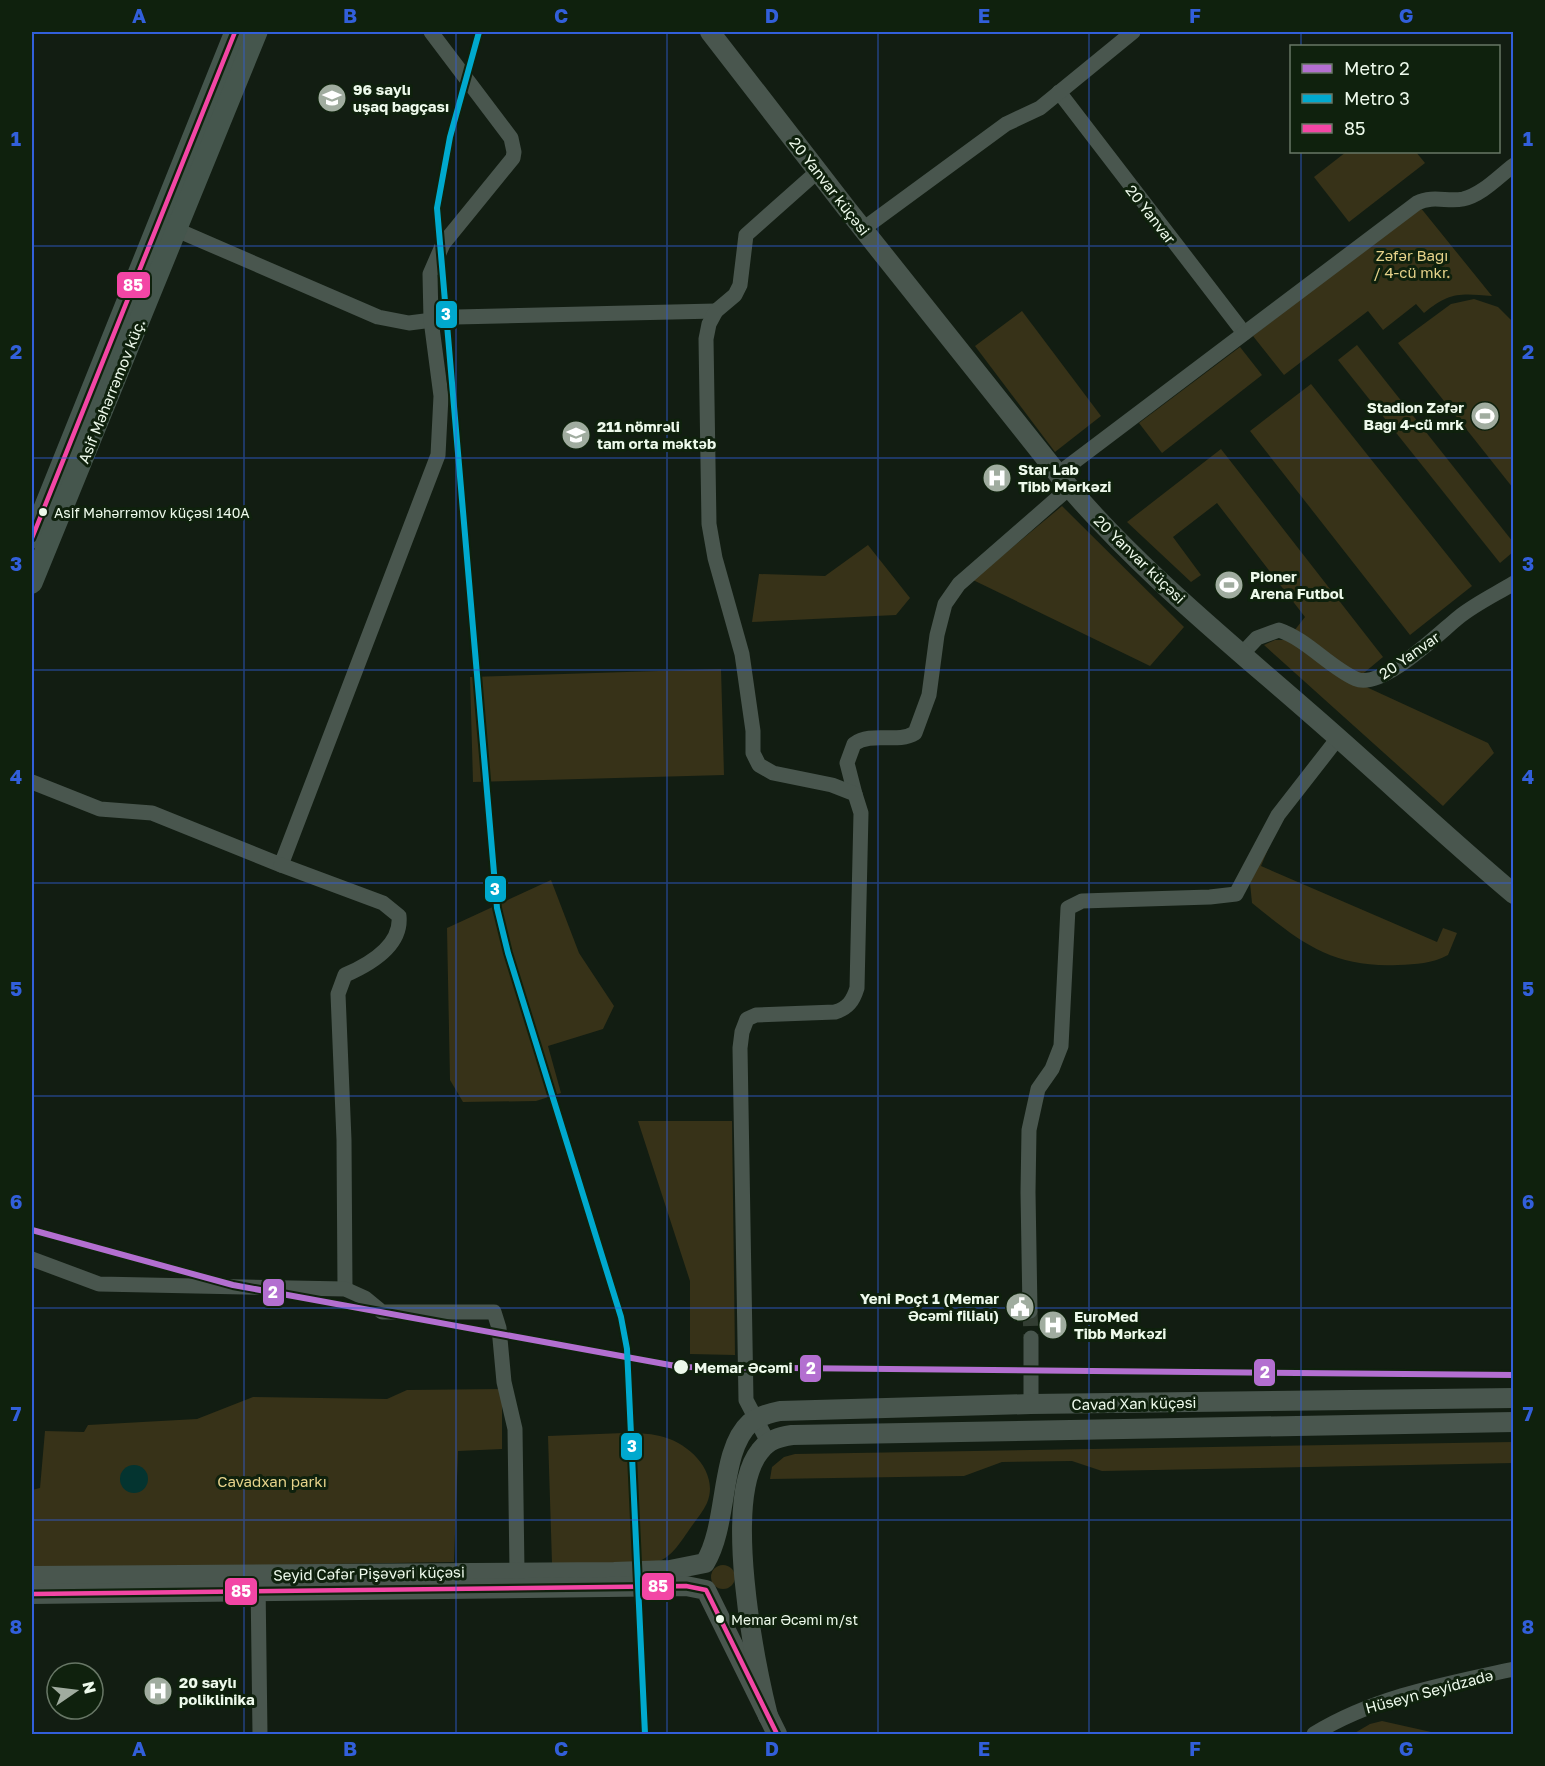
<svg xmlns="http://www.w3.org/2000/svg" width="1545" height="1766" viewBox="0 0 1545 1766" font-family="'Golos Text',sans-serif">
	<rect width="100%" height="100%" fill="#121d12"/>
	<g fill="#373218">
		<path d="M 1346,152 L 1416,152 L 1425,163 L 1349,222 L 1314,177 Z"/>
		<path d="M 1420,207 L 1492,296 C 1460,293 1449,292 1424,313 L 1416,304 L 1383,330 L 1368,311 L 1284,375 L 1253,336 Z"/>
		<path d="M 1474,299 L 1498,307 L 1513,322 L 1513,488 L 1398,343 L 1451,304 Z"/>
		<path d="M 1022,311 L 1101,416 L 1055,452 L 975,346 Z"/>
		<path d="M 1357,345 L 1513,542 L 1513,552 L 1500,563 L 1338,360 Z"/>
		<path d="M 1240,347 L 1262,375 L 1162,453 L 1139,423 Z"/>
		<path d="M 1311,384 L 1472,586 L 1410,635 L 1250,431 Z"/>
		<path d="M 1221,449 L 1383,657 L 1359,677 L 1362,685 L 1488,743 L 1494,753 L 1443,806 L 1264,645 L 1275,640 L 1287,640 L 1305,617 L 1217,503 L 1173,537 L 1201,575 L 1191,582 L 1127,522 Z"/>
		<path d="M 1062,506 L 1184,627 L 1150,666 L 973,580 Z"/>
		<path d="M 868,545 L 910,598 L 896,615 L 752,622 L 759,574 L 825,576 Z"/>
		<path d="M 721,669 L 724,775 L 473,782 L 470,677 Z"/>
		<path d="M 1271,842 L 1261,866 L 1437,942 L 1443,928 L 1457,933 L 1448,955 C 1431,964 1417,964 1398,965 C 1332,968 1300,942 1252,903 L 1250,883 Z"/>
		<path d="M 551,880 L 579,953 L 614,1006 L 603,1029 L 548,1046 L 561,1093 L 536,1101 L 463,1102 L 450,1080 L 447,928 Z"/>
		<path d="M 638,1121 L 732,1121 L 735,1355 L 690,1354 L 690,1281 Z"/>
		<path d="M 502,1389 L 502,1449 L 458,1451 L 454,1562 L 32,1569 L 32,1490 L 40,1488 L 45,1431 L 84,1432 L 88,1425 L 197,1419 L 253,1397 L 387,1399 L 407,1390 Z"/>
		<path d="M 624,1433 C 636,1433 648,1433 660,1436 C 688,1442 720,1472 707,1503 C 703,1512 695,1521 689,1530 C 679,1544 671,1559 653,1563 L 552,1563 L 548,1436 Z"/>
		<path d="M 1513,1442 L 1513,1463 L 1102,1471 L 1072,1461 L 1002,1462 L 964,1476 L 770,1479 L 772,1467 L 784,1457 L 795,1454 Z"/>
		<circle cx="723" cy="1577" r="12"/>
		<path d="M 1382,1721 L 1440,1734 L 1353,1734 L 1370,1724 Z"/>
	</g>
	<circle fill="#043430" cx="134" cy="1479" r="14"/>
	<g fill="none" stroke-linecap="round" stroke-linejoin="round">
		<path stroke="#333e33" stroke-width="15" stroke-dasharray="15 8" stroke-linecap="butt" d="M 1030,1311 L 1031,1338"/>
		<g stroke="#49564e" stroke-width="15">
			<path d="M 1059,92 L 1244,333"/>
			<path d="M 863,229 L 1006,124 L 1040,108 L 1133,32"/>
			<path d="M 177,230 L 378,317 L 409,323 L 456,317 L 716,311"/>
			<path d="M 1058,474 L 1417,203 C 1433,195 1447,202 1463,199 C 1482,195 1499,176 1514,165"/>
			<path d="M 1242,654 L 1257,638 L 1279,630 C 1308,640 1329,667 1356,679 C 1382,690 1439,633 1459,617 C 1475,604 1496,594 1514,583"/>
			<path d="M 32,782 L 100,809 L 152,813 L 281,865 L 438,455 L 441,396 L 431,320 L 430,274 L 443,244 L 513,158 L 514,152 L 511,138 L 431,32"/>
			<path d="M 855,794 L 847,763 L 854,744 C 872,731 897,744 915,733 L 929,695 L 937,635 L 945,604 L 959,584 L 1069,488"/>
			<path d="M 281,865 L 383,903 L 399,916 C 402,946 368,965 345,975 L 338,994 L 344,1140 L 345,1289"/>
			<path d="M 32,1259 L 99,1284 L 345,1289 L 365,1298 L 382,1312 L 494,1312 L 499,1328 L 504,1382 L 515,1429 L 517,1571"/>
			<path d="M 1030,1311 L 1028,1192 L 1029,1130 L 1038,1089 L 1052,1069 L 1061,1046 L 1068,908 L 1082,901 L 1210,897 L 1236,894 L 1278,815 L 1338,738"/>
			<path d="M 1031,1338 L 1031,1404"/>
			<path d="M 768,1442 L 746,1400 L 740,1048 L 742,1032 L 747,1019 L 756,1015 L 835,1012 C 848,1008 853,1001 857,988 L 861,813 L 855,794 L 832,785 L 773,773 L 759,765 L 753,753 L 753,731 L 742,654 L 715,558 L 709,524 L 706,339 L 709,324 L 716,311 L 735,295 L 740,285 L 746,235 L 818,171"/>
			<path d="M 258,1582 L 260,1734"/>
			<path d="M 1314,1734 C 1374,1697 1445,1684 1514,1669"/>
		</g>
		<g stroke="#49564e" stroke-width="20">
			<path d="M 710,32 L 847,209 L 1058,474 C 1132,564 1225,639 1312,715 C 1380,774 1445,836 1514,894"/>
			<path d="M 32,1576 L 614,1572 L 670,1570 L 705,1563 C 729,1524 719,1451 750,1423 C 759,1416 770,1413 780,1411 L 1031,1404 L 1514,1398"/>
			<path d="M 32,1594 L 686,1586 L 706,1590 L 777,1734"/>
			<path d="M 768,1716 C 754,1659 722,1498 760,1451 C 768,1440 779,1437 792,1435 L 1514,1422"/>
		</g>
		<g stroke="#45564d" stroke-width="21">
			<path d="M 32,538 L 235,32"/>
			<path d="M 32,583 L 257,32"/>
		</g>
		<g stroke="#0f210d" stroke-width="9">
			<g id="bus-1">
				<path d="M 32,538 L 235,32"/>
				<path d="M 32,1594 L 686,1586 L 706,1590 L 777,1734"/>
			</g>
		</g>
		<use href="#bus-1" stroke="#f346a5" stroke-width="4.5"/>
		<g stroke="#0f210d" stroke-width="10">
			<path id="metro-1" d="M 32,1230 L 233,1285 L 681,1367 L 1514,1375"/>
		</g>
		<g stroke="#0f210d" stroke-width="10">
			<path id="metro-2" d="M 479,32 L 450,137 L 437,208 L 497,908 L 508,953 L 621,1317 L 627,1349 L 645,1734"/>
		</g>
		<use href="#metro-1" stroke="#b36fd0" stroke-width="6"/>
		<use href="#metro-2" stroke="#00a9ce" stroke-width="6"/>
	</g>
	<path fill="none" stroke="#325fda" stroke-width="1.5" stroke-opacity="0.55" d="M 244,32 L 244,1734M 456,32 L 456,1734M 667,32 L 667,1734M 878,32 L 878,1734M 1089,32 L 1089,1734M 1301,32 L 1301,46M 1301,152 L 1301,1734M 32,246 L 1514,246M 32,458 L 1514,458M 32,670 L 1514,670M 32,883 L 1514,883M 32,1096 L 1514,1096M 32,1308 L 1514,1308M 32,1520 L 1514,1520"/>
	<defs>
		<g id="school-disc" transform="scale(1.5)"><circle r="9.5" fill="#a0ac9f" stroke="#0f210d"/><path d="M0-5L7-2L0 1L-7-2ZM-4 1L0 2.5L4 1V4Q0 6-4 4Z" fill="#fff"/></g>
		<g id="stadium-disc" transform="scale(1.5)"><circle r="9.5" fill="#a0ac9f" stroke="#0f210d"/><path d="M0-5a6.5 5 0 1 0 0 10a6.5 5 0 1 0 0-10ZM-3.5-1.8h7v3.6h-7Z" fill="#fff"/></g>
		<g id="hospital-disc" transform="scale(1.5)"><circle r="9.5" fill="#a0ac9f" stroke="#0f210d"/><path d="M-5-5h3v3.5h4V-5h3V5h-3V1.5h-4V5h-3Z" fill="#fff"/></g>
		<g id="civic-disc" transform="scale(1.5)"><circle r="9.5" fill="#a0ac9f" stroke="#0f210d"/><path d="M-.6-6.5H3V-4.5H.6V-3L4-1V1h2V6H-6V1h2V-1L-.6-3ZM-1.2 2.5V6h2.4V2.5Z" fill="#fff"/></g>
	</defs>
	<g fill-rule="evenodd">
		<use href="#school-disc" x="332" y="98"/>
		<use href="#stadium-disc" x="1485" y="416"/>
		<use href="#school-disc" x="576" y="435"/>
		<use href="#hospital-disc" x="997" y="478"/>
		<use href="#stadium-disc" x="1229" y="585"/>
		<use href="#civic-disc" x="1020" y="1307"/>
		<use href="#hospital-disc" x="1053" y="1325"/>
		<use href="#hospital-disc" x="158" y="1691"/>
	</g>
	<g fill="#edf9eb" stroke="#0f210d" stroke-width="2">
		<circle cx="43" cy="512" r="5"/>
		<circle cx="681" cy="1367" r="8"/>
		<circle cx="720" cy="1619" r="5"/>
	</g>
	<g text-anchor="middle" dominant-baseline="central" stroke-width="6" stroke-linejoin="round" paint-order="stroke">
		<g font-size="14" fill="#edf9eb" stroke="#0f210d" text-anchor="start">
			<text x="54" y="512">Asif Məhərrəmov küçəsi 140A</text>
			<text x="731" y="1619">Memar Əcəmi m/st</text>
		</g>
		<g font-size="15" font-weight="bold" fill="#edf9eb" stroke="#0f210d" text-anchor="start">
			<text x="353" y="89">96 saylı<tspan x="353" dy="17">uşaq bağçası</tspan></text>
			<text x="1464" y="407" text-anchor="end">Stadion Zəfər<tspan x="1464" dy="17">Bağı 4-cü mrk</tspan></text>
			<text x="597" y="426">211 nömrəli<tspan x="597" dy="17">tam orta məktəb</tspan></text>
			<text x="1018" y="469">Star Lab<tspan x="1018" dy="17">Tibb Mәrkәzi</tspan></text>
			<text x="1250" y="576">Pioner<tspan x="1250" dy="17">Arena Futbol</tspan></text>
			<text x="999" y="1298" text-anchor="end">Yeni Poçt 1 (Memar<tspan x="999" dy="17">Əcəmi filialı)</tspan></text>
			<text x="1074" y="1316">EuroMed<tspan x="1074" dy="17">Tibb Mərkəzi</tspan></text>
			<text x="179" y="1682">20 saylı<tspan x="179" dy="17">poliklinika</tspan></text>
		</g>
		<g font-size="15" fill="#edf9eb" stroke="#0f210d">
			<text transform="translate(830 186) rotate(52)">20 Yanvar küçəsi</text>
			<text transform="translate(1151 214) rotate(52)">20 Yanvar</text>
			<text transform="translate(111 391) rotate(-68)">Asif Məhərrəmov küç.</text>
			<text transform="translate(1140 559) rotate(44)">20 Yanvar küçəsi</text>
			<text transform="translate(1409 655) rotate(-35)">20 Yanvar</text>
			<text transform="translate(1134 1403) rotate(-1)">Cavad Xan küçəsi</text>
			<text transform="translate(369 1573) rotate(-1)">Seyid Cəfər Pişəvəri küçəsi</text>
			<text transform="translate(1429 1691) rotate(-15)">Hüseyn Seyidzadə</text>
		</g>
		<g font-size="15" fill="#e5d28a" stroke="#0f210d">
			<text x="1412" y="255">Zəfər Bağı<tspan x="1412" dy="17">/ 4-cü mkr.</tspan></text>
			<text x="272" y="1481">Cavadxan parkı</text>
		</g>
		<g font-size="15" font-weight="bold" fill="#edf9eb" stroke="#0f210d" text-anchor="start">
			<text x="694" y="1367">Memar Əcəmi</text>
		</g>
	</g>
	<g stroke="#0f210d" stroke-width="2">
		<rect x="116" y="271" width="35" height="28" rx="6" fill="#f346a5"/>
		<rect x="435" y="300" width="23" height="29" rx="6" fill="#00a9ce"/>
		<rect x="484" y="875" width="23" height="28" rx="6" fill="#00a9ce"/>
		<rect x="262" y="1278" width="23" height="29" rx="6" fill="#b36fd0"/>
		<rect x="799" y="1354" width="23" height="29" rx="6" fill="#b36fd0"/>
		<rect x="1253" y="1358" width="23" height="29" rx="6" fill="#b36fd0"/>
		<rect x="620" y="1432" width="23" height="29" rx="6" fill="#00a9ce"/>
		<rect x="641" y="1572" width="34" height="29" rx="6" fill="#f346a5"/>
		<rect x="224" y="1577" width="34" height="29" rx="6" fill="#f346a5"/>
	</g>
	<g font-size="16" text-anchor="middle" font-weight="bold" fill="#fff">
		<text x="133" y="291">85</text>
		<text x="446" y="320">3</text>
		<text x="495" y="895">3</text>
		<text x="273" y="1298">2</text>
		<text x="811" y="1374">2</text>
		<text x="1265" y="1378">2</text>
		<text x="632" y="1452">3</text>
		<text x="658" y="1592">85</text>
		<text x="241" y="1597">85</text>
	</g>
	<rect width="1545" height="1766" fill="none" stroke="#0f210d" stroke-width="66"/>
	<rect x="1290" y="45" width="210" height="108" fill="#0f210d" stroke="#687766" stroke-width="1.5"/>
	<rect x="1302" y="64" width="30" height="9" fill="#b36fd0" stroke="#687766" stroke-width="1.5"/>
	<text x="1344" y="75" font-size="18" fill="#edf9eb">Metro 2</text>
	<rect x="1302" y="94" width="30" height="9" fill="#00a9ce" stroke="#687766" stroke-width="1.5"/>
	<text x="1344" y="105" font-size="18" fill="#edf9eb">Metro 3</text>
	<rect x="1302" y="124" width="30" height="9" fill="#f346a5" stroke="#687766" stroke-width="1.5"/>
	<text x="1344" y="135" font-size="18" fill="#edf9eb">85</text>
	<g transform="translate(75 1691) rotate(76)"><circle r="28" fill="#0f210d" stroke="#687766" stroke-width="1.5"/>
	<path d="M0-4.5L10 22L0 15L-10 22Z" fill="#a0ac9f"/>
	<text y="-9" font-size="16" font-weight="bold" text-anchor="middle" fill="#edf9eb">N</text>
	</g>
	<rect x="33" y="33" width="1479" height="1700" fill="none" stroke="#325fda" stroke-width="2"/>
	<g font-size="20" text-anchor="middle" font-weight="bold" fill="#325fda">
		<text x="139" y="23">A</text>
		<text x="350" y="23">B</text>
		<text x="561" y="23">C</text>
		<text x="772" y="23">D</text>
		<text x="984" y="23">E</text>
		<text x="1195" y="23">F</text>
		<text x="1406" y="23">G</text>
		<text x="16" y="146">1</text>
		<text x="1528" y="146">1</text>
		<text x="16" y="359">2</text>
		<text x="1528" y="359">2</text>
		<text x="16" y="571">3</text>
		<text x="1528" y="571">3</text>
		<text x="16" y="784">4</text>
		<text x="1528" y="784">4</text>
		<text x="16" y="996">5</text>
		<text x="1528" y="996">5</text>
		<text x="16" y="1209">6</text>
		<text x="1528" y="1209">6</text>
		<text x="16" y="1421">7</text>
		<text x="1528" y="1421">7</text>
		<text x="16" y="1634">8</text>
		<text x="1528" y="1634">8</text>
		<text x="139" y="1756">A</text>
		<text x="350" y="1756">B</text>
		<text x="561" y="1756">C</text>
		<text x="772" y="1756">D</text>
		<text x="984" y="1756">E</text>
		<text x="1195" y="1756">F</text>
		<text x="1406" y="1756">G</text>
	</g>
</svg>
